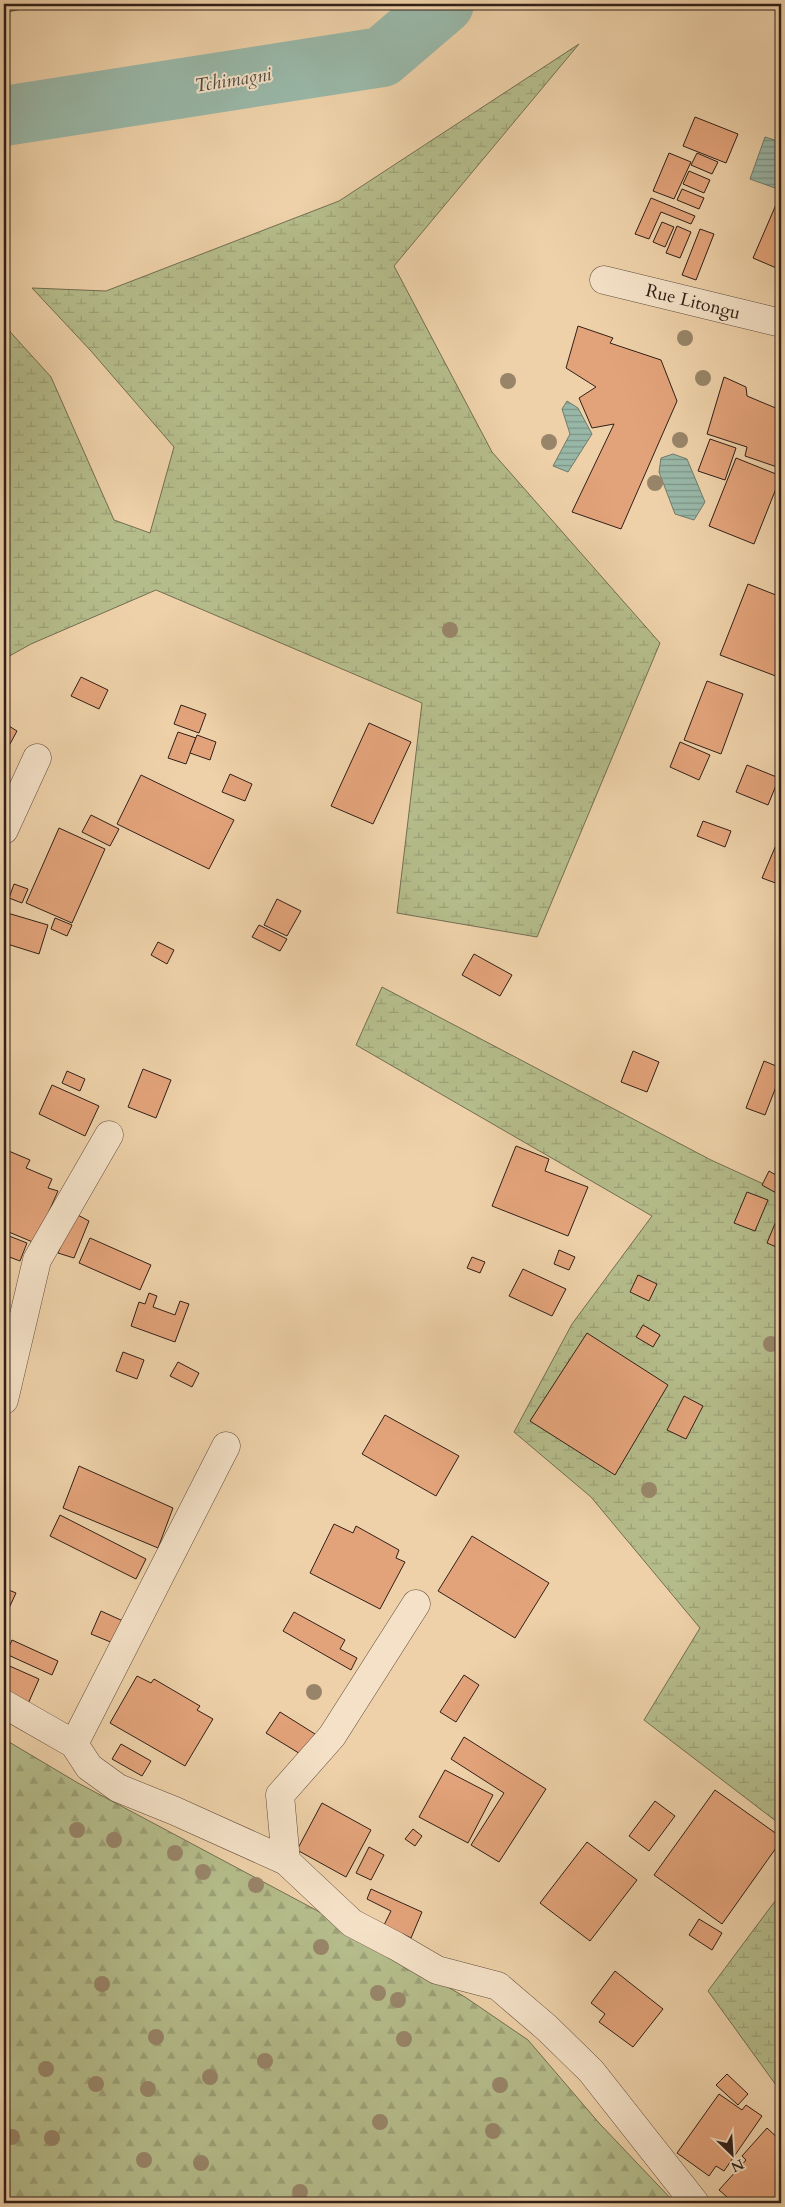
<svg xmlns="http://www.w3.org/2000/svg" width="785" height="2207" viewBox="0 0 785 2207" font-family="Cardo,serif">
	<defs>
		<pattern id="forest-firs" width="22" height="20" patternUnits="userSpaceOnUse" patternTransform="scale(1.25)"><rect width="22" height="20" fill="#b5bc8b"/><path d="M5 1l3.5 6h-7zM16 11l3.5 6h-7z" fill="#9ca177"/></pattern>
		<pattern id="wetland-marsh" width="20" height="14" patternUnits="userSpaceOnUse" patternTransform="scale(1.25)"><rect width="20" height="14" fill="#b5bc8b"/><path d="M1 5h8M5 5V1M11 12h8M15 12V8" fill="none" stroke="#9ca177"/></pattern>
		<pattern id="water-rules" width="6" height="5" patternUnits="userSpaceOnUse" patternTransform="scale(1.25)"><rect width="6" height="5" fill="#99b7a7"/><path d="M0 2.5h6" fill="none" stroke="#7d9487"/></pattern>
	</defs>
	<rect width="100%" height="100%" fill="#eed1a9"/>
	<filter id="stains"><feTurbulence type="fractalNoise" baseFrequency=".004" numOctaves="4"/><feColorMatrix values="0 0 0 0 .2 0 0 0 0 .09 0 0 0 0 .02 0 0 0 .5 -.17"/></filter>
	<radialGradient id="worn" r=".72"><stop offset=".6" stop-color="#630" stop-opacity="0"/><stop offset="1" stop-color="#630" stop-opacity=".3"/></radialGradient>
	<path fill="url(#forest-firs)" stroke="#736e52" d="M 4,1739 L 78,1783 L 316,1910 L 465,1997 L 528,2040 L 599,2123 L 675,2203 L 4,2203 Z"/>
	<g fill="url(#wetland-marsh)" stroke="#736e52">
		<path d="M 4,4 L 43,4 L 4,13 Z"/>
		<path d="M 579,44 L 394,266 L 492,452 L 660,643 L 537,937 L 397,913 L 422,703 L 156,590 L 31,644 L 4,659 L 4,325 L 51,377 L 114,520 L 150,533 L 174,447 L 91,351 L 32,288 L 106,291 L 339,201 Z"/>
		<path d="M 382,987 L 711,1160 L 781,1192 L 781,1825 L 644,1720 L 700,1628 L 591,1497 L 514,1432 L 572,1324 L 652,1216 L 356,1045 Z"/>
		<path d="M 781,1893 L 781,2092 L 708,1991 Z"/>
	</g>
	<g fill="url(#water-rules)" stroke="#6f7b6e">
		<path d="M 765,137 L 781,142 L 781,171 L 775,188 L 750,179 Z"/>
		<path d="M 567,401 L 578,408 L 592,434 L 568,472 L 553,466 L 570,434 L 562,409 Z"/>
		<path d="M 673,454 L 687,459 L 705,502 L 694,520 L 675,514 L 659,472 L 661,458 Z"/>
	</g>
	<g fill="none" stroke-linecap="round" stroke-linejoin="round">
		<path stroke="#99b7a7" stroke-width="60" d="M 4,116 L 382,57 L 444,4"/>
	</g>
	<g fill="#e3a37a" stroke="#312018">
		<path d="M 695,117 L 738,134 L 726,163 L 683,146 Z"/>
		<path d="M 669,153 L 691,162 L 674,199 L 653,191 Z"/>
		<path d="M 697,153 L 718,162 L 712,174 L 691,165 Z"/>
		<path d="M 689,171 L 710,180 L 704,193 L 683,184 Z"/>
		<path d="M 682,189 L 704,198 L 699,209 L 677,200 Z"/>
		<path d="M 781,193 L 781,270 L 753,258 Z"/>
		<path d="M 651,198 L 695,216 L 691,224 L 661,212 L 649,239 L 635,234 Z"/>
		<path d="M 662,222 L 674,227 L 665,247 L 653,242 Z"/>
		<path d="M 677,226 L 691,232 L 680,258 L 666,253 Z"/>
		<path d="M 700,229 L 714,234 L 696,280 L 682,275 Z"/>
		<path d="M 578,326 L 613,338 L 610,343 L 661,360 L 677,401 L 621,529 L 572,512 L 614,424 L 592,428 L 579,398 L 596,387 L 566,368 Z"/>
		<path d="M 724,377 L 746,387 L 747,396 L 778,409 L 781,416 L 781,465 L 780,468 L 745,456 L 747,447 L 707,434 Z"/>
		<path d="M 710,439 L 736,448 L 725,480 L 698,471 Z"/>
		<path d="M 736,458 L 781,476 L 754,544 L 709,526 Z"/>
		<path d="M 748,584 L 781,597 L 781,678 L 720,655 Z"/>
		<path d="M 81,677 L 108,690 L 99,709 L 71,696 Z"/>
		<path d="M 707,681 L 743,694 L 721,754 L 684,740 Z"/>
		<path d="M 181,705 L 206,714 L 199,733 L 174,724 Z"/>
		<path d="M 4,723 L 17,731 L 4,755 Z"/>
		<path d="M 369,723 L 411,742 L 373,824 L 331,806 Z"/>
		<path d="M 178,732 L 196,738 L 186,764 L 168,758 Z"/>
		<path d="M 197,735 L 216,742 L 210,760 L 190,753 Z"/>
		<path d="M 680,742 L 710,755 L 699,780 L 670,767 Z"/>
		<path d="M 747,765 L 779,778 L 768,805 L 736,792 Z"/>
		<path d="M 230,774 L 252,784 L 245,801 L 222,792 Z"/>
		<path d="M 141,775 L 234,820 L 209,869 L 117,824 Z"/>
		<path d="M 91,815 L 119,829 L 110,846 L 82,832 Z"/>
		<path d="M 703,821 L 731,831 L 725,847 L 697,836 Z"/>
		<path d="M 59,828 L 105,849 L 72,923 L 26,903 Z"/>
		<path d="M 776,845 L 781,847 L 781,885 L 762,878 Z"/>
		<path d="M 14,884 L 28,889 L 22,903 L 9,898 Z"/>
		<path d="M 277,899 L 301,911 L 287,936 L 264,925 Z"/>
		<path d="M 4,912 L 48,925 L 39,954 L 4,943 Z"/>
		<path d="M 55,918 L 72,925 L 67,936 L 51,929 Z"/>
		<path d="M 259,925 L 287,939 L 280,951 L 252,937 Z"/>
		<path d="M 158,942 L 174,950 L 167,964 L 151,955 Z"/>
		<path d="M 474,954 L 512,975 L 500,996 L 462,975 Z"/>
		<path d="M 633,1051 L 659,1062 L 647,1092 L 621,1082 Z"/>
		<path d="M 764,1061 L 781,1068 L 781,1074 L 765,1115 L 746,1108 Z"/>
		<path d="M 143,1069 L 171,1080 L 156,1118 L 128,1107 Z"/>
		<path d="M 67,1071 L 85,1079 L 80,1091 L 62,1083 Z"/>
		<path d="M 52,1085 L 99,1106 L 85,1136 L 39,1114 Z"/>
		<path d="M 516,1146 L 549,1159 L 545,1171 L 588,1187 L 568,1236 L 492,1206 Z"/>
		<path d="M 4,1149 L 30,1160 L 26,1168 L 52,1179 L 48,1188 L 58,1191 L 35,1243 L 4,1230 Z"/>
		<path d="M 769,1171 L 781,1178 L 781,1188 L 778,1194 L 762,1185 Z"/>
		<path d="M 747,1192 L 768,1200 L 755,1231 L 734,1223 Z"/>
		<path d="M 781,1209 L 781,1249 L 767,1243 Z"/>
		<path d="M 74,1213 L 89,1221 L 74,1258 L 58,1253 Z"/>
		<path d="M 4,1234 L 27,1243 L 20,1261 L 4,1255 Z"/>
		<path d="M 90,1238 L 151,1265 L 140,1290 L 79,1263 Z"/>
		<path d="M 559,1250 L 575,1257 L 569,1270 L 554,1264 Z"/>
		<path d="M 472,1257 L 485,1262 L 480,1273 L 467,1268 Z"/>
		<path d="M 523,1269 L 566,1289 L 552,1316 L 509,1296 Z"/>
		<path d="M 638,1275 L 657,1284 L 649,1301 L 630,1292 Z"/>
		<path d="M 149,1293 L 157,1296 L 153,1307 L 175,1315 L 180,1301 L 189,1304 L 175,1342 L 131,1326 L 139,1302 L 145,1304 Z"/>
		<path d="M 643,1325 L 660,1335 L 653,1347 L 636,1337 Z"/>
		<path d="M 587,1333 L 668,1385 L 615,1475 L 530,1421 Z"/>
		<path d="M 123,1352 L 144,1360 L 137,1379 L 116,1371 Z"/>
		<path d="M 178,1362 L 199,1373 L 192,1387 L 170,1376 Z"/>
		<path d="M 684,1396 L 703,1406 L 686,1439 L 667,1430 Z"/>
		<path d="M 385,1415 L 459,1456 L 436,1496 L 362,1454 Z"/>
		<path d="M 79,1466 L 173,1508 L 158,1548 L 63,1508 Z"/>
		<path d="M 60,1515 L 146,1559 L 136,1579 L 50,1536 Z"/>
		<path d="M 334,1524 L 353,1533 L 356,1526 L 399,1550 L 396,1558 L 405,1562 L 380,1609 L 310,1573 Z"/>
		<path d="M 472,1536 L 549,1583 L 515,1638 L 438,1591 Z"/>
		<path d="M 4,1588 L 16,1593 L 4,1619 Z"/>
		<path d="M 101,1611 L 123,1621 L 113,1643 L 91,1634 Z"/>
		<path d="M 294,1612 L 345,1640 L 340,1649 L 357,1658 L 351,1670 L 283,1631 Z"/>
		<path d="M 12,1640 L 58,1661 L 52,1675 L 6,1654 Z"/>
		<path d="M 5,1664 L 39,1679 L 27,1706 L 4,1696 Z"/>
		<path d="M 464,1675 L 479,1685 L 456,1722 L 440,1712 Z"/>
		<path d="M 137,1676 L 151,1683 L 154,1679 L 200,1706 L 197,1710 L 213,1719 L 185,1766 L 110,1723 Z"/>
		<path d="M 280,1712 L 315,1734 L 302,1755 L 266,1733 Z"/>
		<path d="M 464,1737 L 546,1789 L 499,1862 L 471,1845 L 504,1793 L 451,1759 Z"/>
		<path d="M 121,1744 L 151,1761 L 142,1776 L 112,1759 Z"/>
		<path d="M 445,1770 L 493,1795 L 468,1843 L 419,1817 Z"/>
		<path d="M 715,1790 L 781,1837 L 781,1841 L 722,1924 L 654,1875 Z"/>
		<path d="M 655,1801 L 675,1816 L 649,1851 L 629,1836 Z"/>
		<path d="M 322,1803 L 371,1830 L 346,1877 L 297,1850 Z"/>
		<path d="M 413,1829 L 422,1836 L 415,1846 L 405,1839 Z"/>
		<path d="M 587,1842 L 637,1880 L 590,1941 L 540,1903 Z"/>
		<path d="M 369,1847 L 384,1855 L 371,1880 L 356,1873 Z"/>
		<path d="M 371,1889 L 422,1912 L 411,1938 L 384,1925 L 391,1911 L 367,1899 Z"/>
		<path d="M 699,1919 L 722,1933 L 712,1950 L 689,1935 Z"/>
		<path d="M 615,1971 L 663,2009 L 633,2047 L 599,2022 L 605,2014 L 591,2003 Z"/>
		<path d="M 727,2074 L 748,2094 L 738,2105 L 716,2085 Z"/>
		<path d="M 719,2094 L 742,2110 L 746,2105 L 762,2116 L 724,2171 L 716,2166 L 709,2176 L 677,2153 Z"/>
		<path d="M 767,2128 L 781,2141 L 781,2203 L 734,2203 L 719,2190 L 746,2160 L 742,2156 Z"/>
	</g>
	<g fill="none" stroke-linecap="round" stroke-linejoin="round">
		<g stroke="#604c3c" stroke-width="29">
			<g id="street">
				<path d="M 604,280 L 781,323"/>
				<path d="M 4,830 L 37,758"/>
				<path d="M 4,1400 L 37,1260 L 109,1135"/>
				<path d="M 4,1704 L 74,1744 L 89,1767 L 118,1788 L 175,1811 L 286,1861 L 352,1923 L 396,1946 L 437,1970 L 498,1986 L 547,2028 L 591,2071 L 695,2203"/>
				<path d="M 74,1744 L 226,1446"/>
				<path d="M 286,1861 L 280,1795 L 332,1736 L 416,1604"/>
			</g>
		</g>
		<use href="#street" stroke="#f4e1c7" stroke-width="28"/>
	</g>
	<g fill="#988569">
		<circle cx="685" cy="338" r="8"/>
		<circle cx="703" cy="378" r="8"/>
		<circle cx="508" cy="381" r="8"/>
		<circle cx="680" cy="440" r="8"/>
		<circle cx="549" cy="442" r="8"/>
		<circle cx="655" cy="483" r="8"/>
		<circle cx="450" cy="630" r="8"/>
		<circle cx="771" cy="1344" r="8"/>
		<circle cx="649" cy="1490" r="8"/>
		<circle cx="314" cy="1692" r="8"/>
		<circle cx="77" cy="1830" r="8"/>
		<circle cx="114" cy="1840" r="8"/>
		<circle cx="175" cy="1853" r="8"/>
		<circle cx="203" cy="1872" r="8"/>
		<circle cx="256" cy="1885" r="8"/>
		<circle cx="321" cy="1947" r="8"/>
		<circle cx="102" cy="1984" r="8"/>
		<circle cx="378" cy="1993" r="8"/>
		<circle cx="398" cy="2000" r="8"/>
		<circle cx="156" cy="2037" r="8"/>
		<circle cx="404" cy="2039" r="8"/>
		<circle cx="265" cy="2061" r="8"/>
		<circle cx="46" cy="2069" r="8"/>
		<circle cx="210" cy="2077" r="8"/>
		<circle cx="96" cy="2084" r="8"/>
		<circle cx="500" cy="2085" r="8"/>
		<circle cx="148" cy="2089" r="8"/>
		<circle cx="380" cy="2122" r="8"/>
		<circle cx="493" cy="2131" r="8"/>
		<circle cx="12" cy="2137" r="8"/>
		<circle cx="52" cy="2138" r="8"/>
		<circle cx="144" cy="2160" r="8"/>
		<circle cx="201" cy="2163" r="8"/>
		<circle cx="300" cy="2192" r="8"/>
	</g>
	<g text-anchor="middle" dominant-baseline="central" stroke-width="4" stroke-linejoin="round" paint-order="stroke">
		<g font-size="18" fill="#312018" stroke="#f4e1c7">
			<text transform="translate(693 302) rotate(14)">Rue Litongu</text>
		</g>
		<g font-size="19" font-style="italic" fill="#504d43" stroke="#f4e1c7">
			<text transform="translate(233 80) rotate(-9)">Tchimagni</text>
		</g>
	</g>
	<rect width="785" height="2207" fill="none" stroke="#eed1a9" stroke-width="20"/>
	<rect x="5" y="5" width="775" height="2197" fill="none" stroke="#312018" stroke-width="2.5"/>
	<rect x="10" y="10" width="765" height="2187" fill="none" stroke="#312018"/>
	<g transform="translate(732 2154) rotate(155)" stroke="#f4e1c7" stroke-width="4" paint-order="stroke">
	<path d="M0-4L9 19L0 12L-9 19Z" fill="#312018"/>
	<text y="-8" font-size="14" font-weight="bold" text-anchor="middle" fill="#312018">N</text>
	</g>
	<rect width="100%" height="100%" filter="url(#stains)"/>
	<rect width="100%" height="100%" fill="url(#worn)"/>
</svg>
